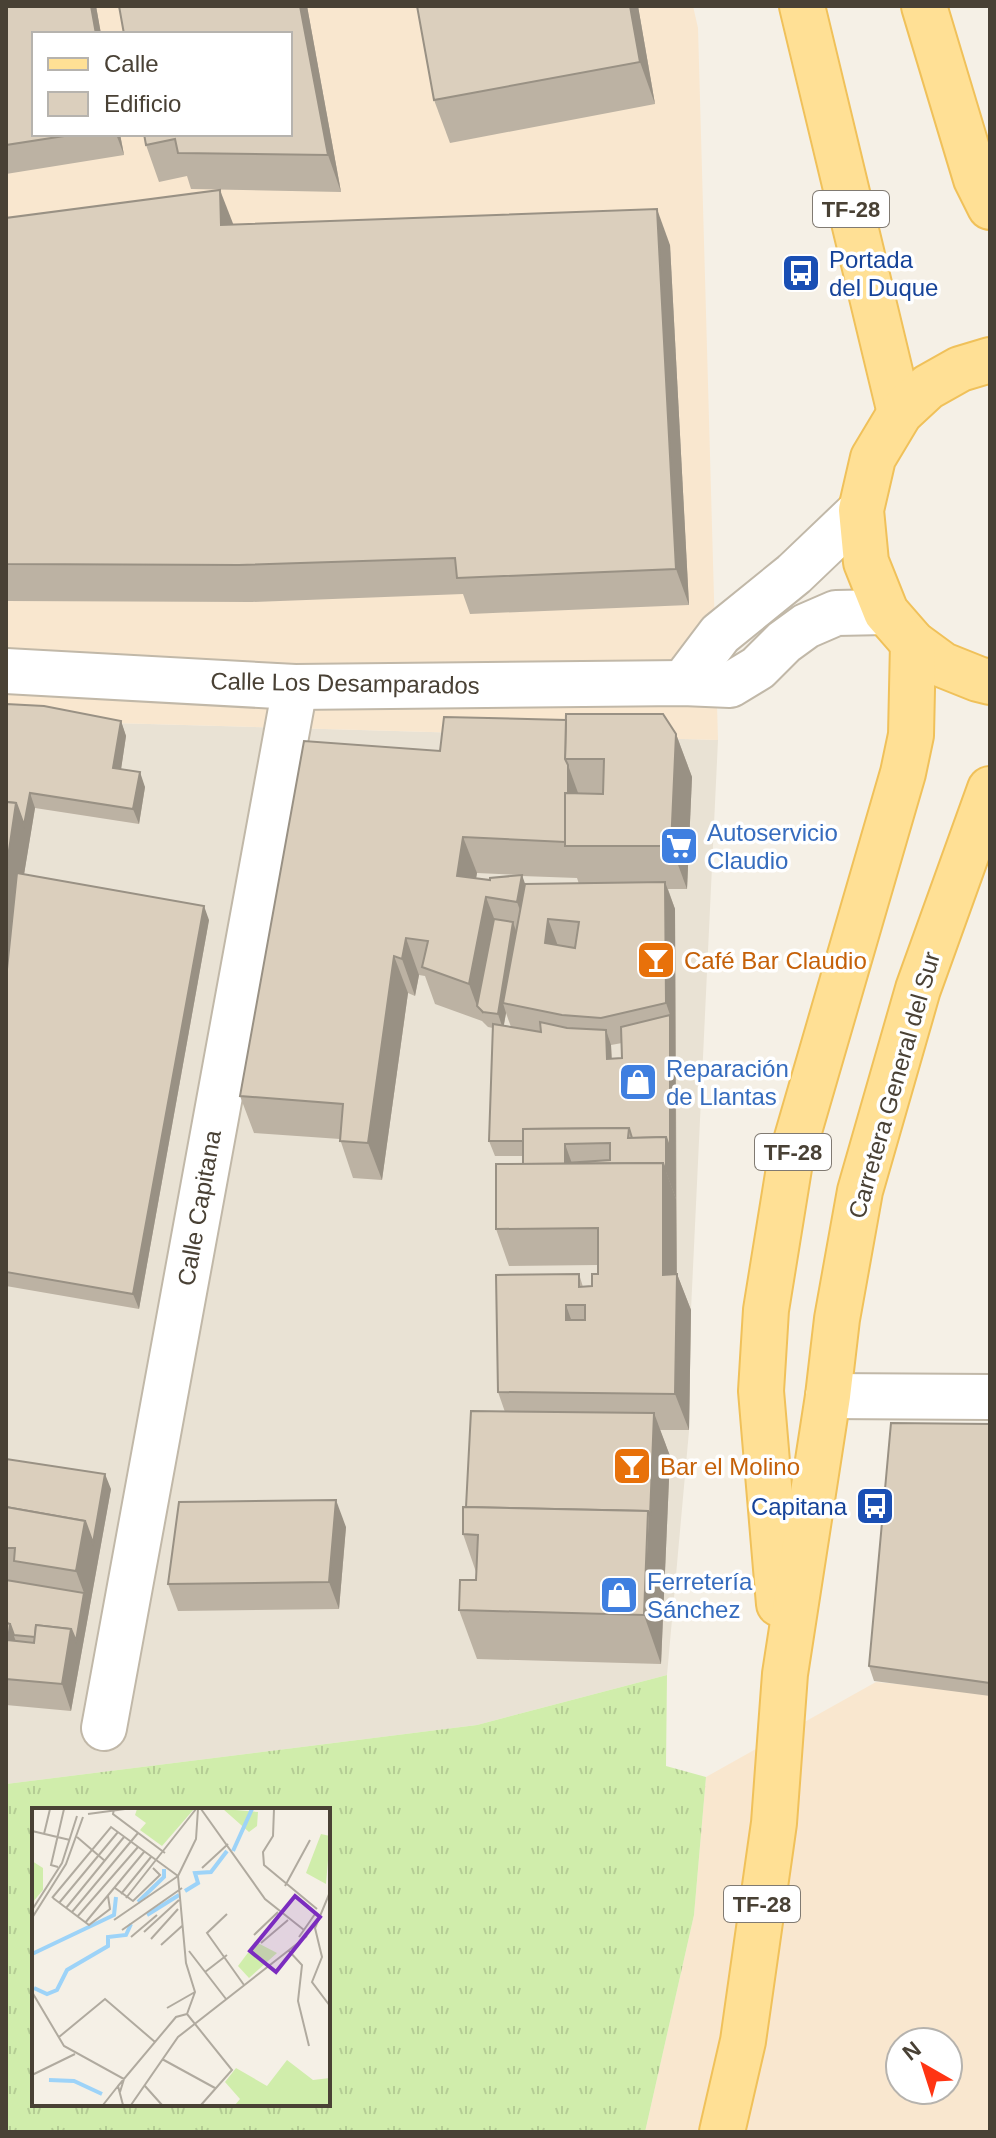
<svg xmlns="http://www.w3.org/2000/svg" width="996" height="2138" viewBox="0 0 996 2138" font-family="Helvetica,sans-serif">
	<defs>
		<pattern id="grass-tufts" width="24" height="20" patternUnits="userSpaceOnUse" patternTransform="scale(2)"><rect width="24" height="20" fill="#d0edab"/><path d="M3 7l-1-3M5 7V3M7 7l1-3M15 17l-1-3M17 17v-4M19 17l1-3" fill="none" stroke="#b4cc94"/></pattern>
	</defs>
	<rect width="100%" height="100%" fill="#f5f0e6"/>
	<path fill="#e9e2d4" d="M 6,720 L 718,740 L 691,1310 L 689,1431 L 667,1675 L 477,1725 L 6,1784 Z"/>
	<g fill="#f9e7cf" fill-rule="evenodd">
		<path d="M 6,6 L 693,6 L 698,28 L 718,740 L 6,720 ZM 34,34 L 290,34 L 290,134 L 34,134 Z"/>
		<path d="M 876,1682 L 990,1692 L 990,2132 L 645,2132 L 694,1915 L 706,1777 ZM 900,2042 L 948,2042 L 948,2090 L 900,2090 Z"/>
	</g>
	<path fill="url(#grass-tufts)" fill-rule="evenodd" d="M 667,1675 L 666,1766 L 706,1777 L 694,1915 L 645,2132 L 6,2132 L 6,1784 L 477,1725 ZM 34,1810 L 328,1810 L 328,2104 L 34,2104 Z"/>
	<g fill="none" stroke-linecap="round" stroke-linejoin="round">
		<g stroke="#c1b8a8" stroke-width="48">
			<g id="street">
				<path d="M 6,671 L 295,687 L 683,683 L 730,685 L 758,668 L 784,642 L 806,626 L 836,613 L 886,612"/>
				<path d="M 683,683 L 720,634 L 794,574 L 861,510"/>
				<path d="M 828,1396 L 990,1397"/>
				<path d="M 104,1728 L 295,687"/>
			</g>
		</g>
		<g stroke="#f0c15a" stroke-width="48">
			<g id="primary">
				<path d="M 802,6 L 900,413"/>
				<path d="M 924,6 L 976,179 L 990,207"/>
				<path d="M 990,360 L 960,369 L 928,387 L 900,413 L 873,458 L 861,510 L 866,562 L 886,612 L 913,643 L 943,665 L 978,679 L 990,682"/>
				<path d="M 779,1604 L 761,1391 L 766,1310 L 790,1162 L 903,773 L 911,735 L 913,643"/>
				<path d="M 722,2132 L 743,2041 L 774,1823 L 785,1674 L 828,1396 L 837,1319 L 860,1191 L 918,989 L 990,789"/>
			</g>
		</g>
		<use href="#street" stroke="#fff" stroke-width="44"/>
		<use href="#primary" stroke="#ffe095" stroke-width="44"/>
	</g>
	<g fill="#bcb2a3" fill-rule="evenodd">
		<path d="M 6,6 L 96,6 L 101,34 L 34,134 L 120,134 L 124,155 L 6,174 Z"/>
		<path d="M 119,6 L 307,6 L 341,192 L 191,189 L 187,176 L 159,182 L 146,145 Z"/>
		<path d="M 638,6 L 655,104 L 450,143 L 434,100 Z"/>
		<path d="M 6,218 L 233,224 L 670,245 L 689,605 L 470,614 L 463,594 L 252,602 L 6,601 Z"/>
		<path d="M 6,704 L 121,721 L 126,736 L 121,769 L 145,787 L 139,824 L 35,808 L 24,874 L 209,920 L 139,1309 L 6,1286 L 6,973 L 6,974 L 7,965 L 6,965 Z"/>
		<path d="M 676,734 L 692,777 L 687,889 L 668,889 L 675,909 L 677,1274 L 691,1310 L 689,1430 L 660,1430 L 670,1456 L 661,1664 L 477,1659 L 459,1610 L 476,1580 L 476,1572 L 463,1534 L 466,1507 L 505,1412 L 498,1392 L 579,1274 L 583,1287 L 592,1286 L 598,1274 L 598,1265 L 509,1266 L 496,1229 L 523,1164 L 523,1156 L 495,1156 L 489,1141 L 493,1028 L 488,1027 L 482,1021 L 435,1004 L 425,976 L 419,975 L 415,996 L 408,993 L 382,1180 L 353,1178 L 340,1139 L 254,1133 L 240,1096 L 440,751 ZM 477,873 L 519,875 L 490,880 L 476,878 ZM 522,876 L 577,878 L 579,884 L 525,885 ZM 506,1013 L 511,1027 L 504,1025 ZM 622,1043 L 622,1058 L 612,1059 L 611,1045 Z"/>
		<path d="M 990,1424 L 990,1696 L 874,1681 L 869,1666 Z"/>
		<path d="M 6,1459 L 111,1489 L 71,1711 L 6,1705 Z"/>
		<path d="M 346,1527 L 339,1609 L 178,1611 L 168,1584 Z"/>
	</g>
	<g fill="#999184">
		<path d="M 91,6 L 96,6 L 101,34 L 96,34 Z"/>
		<path d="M 300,6 L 307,6 L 341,192 L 328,155 Z"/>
		<path d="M 630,6 L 638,6 L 655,104 L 640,62 Z"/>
		<path d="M 116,134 L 120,134 L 124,155 Z"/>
		<path d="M 220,190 L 234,226 L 221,225 Z"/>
		<path d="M 657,209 L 670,245 L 689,605 L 676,569 Z"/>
		<path d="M 121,721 L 126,736 L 119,783 L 113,768 Z"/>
		<path d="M 676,734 L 692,777 L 687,889 L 671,846 Z"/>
		<path d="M 568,765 L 581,801 L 568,846 Z"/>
		<path d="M 140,772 L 145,787 L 139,824 L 133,809 Z"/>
		<path d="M 30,793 L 35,808 L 21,893 L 14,966 L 6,943 L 6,925 L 8,905 L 6,898 L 8,857 L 16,803 Z"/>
		<path d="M 463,837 L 477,873 L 470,913 L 457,876 Z"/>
		<path d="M 522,875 L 535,912 L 530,938 L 517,902 Z"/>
		<path d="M 665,882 L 675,909 L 676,1199 L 666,1172 L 666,1137 L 670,1015 L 666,1003 Z"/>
		<path d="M 486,897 L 500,934 L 483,1014 L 477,1006 L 469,984 Z"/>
		<path d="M 204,906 L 209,920 L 139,1309 L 133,1294 Z"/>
		<path d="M 548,919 L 558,946 L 545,943 Z"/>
		<path d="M 513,922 L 518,937 L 503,1003 L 506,1013 L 503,1029 L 498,1014 Z"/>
		<path d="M 406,938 L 419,975 L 415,996 L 402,959 Z"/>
		<path d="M 394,956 L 408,993 L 382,1180 L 368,1143 Z"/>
		<path d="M 606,1030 L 611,1045 L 612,1074 L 607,1059 Z"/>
		<path d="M 565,1144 L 575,1172 L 565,1163 Z"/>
		<path d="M 663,1163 L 676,1199 L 677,1311 L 677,1274 L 691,1310 L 689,1430 L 675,1394 L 663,1275 Z"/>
		<path d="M 566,1305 L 579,1342 L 566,1320 Z"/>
		<path d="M 654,1413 L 670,1456 L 661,1664 L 644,1615 Z"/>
		<path d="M 105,1474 L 111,1489 L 71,1711 L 62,1684 L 71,1629 L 84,1593 L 76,1571 L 85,1521 Z"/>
		<path d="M 336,1500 L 346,1527 L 339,1609 L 329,1582 Z"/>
		<path d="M 10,1624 L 19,1651 L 8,1640 Z"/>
	</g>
	<g fill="#dbcfbd" stroke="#999184" stroke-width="2" fill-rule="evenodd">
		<path d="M 6,6 L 91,6 L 96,34 L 34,34 L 34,134 L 77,134 L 6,145 Z"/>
		<path d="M 119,6 L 300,6 L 328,155 L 178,153 L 175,139 L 146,145 L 144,134 L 290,134 L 290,34 L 124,34 Z"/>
		<path d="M 417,6 L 630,6 L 640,62 L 434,100 Z"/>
		<path d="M 220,190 L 221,225 L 657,209 L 676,569 L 457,578 L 455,558 L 239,565 L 6,564 L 6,218 Z"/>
		<path d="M 6,704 L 44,706 L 121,721 L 113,768 L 140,772 L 133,809 L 30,793 L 24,825 L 16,803 L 6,802 Z"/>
		<path d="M 566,714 L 663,714 L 676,734 L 671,846 L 565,846 L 565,793 L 603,794 L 604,759 L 565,759 Z"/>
		<path d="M 444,717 L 566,720 L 565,759 L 568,765 L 568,793 L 565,793 L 565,842 L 463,837 L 457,876 L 490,880 L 490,878 L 522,875 L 517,902 L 486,897 L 469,984 L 422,967 L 428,941 L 406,938 L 402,959 L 394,956 L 368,1143 L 340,1141 L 343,1104 L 240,1096 L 304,741 L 440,751 Z"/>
		<path d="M 6,802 L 16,803 L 8,857 L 6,882 Z"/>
		<path d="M 17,873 L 204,906 L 133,1294 L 6,1272 L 6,979 Z"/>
		<path d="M 665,882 L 666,1003 L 601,1018 L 562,1015 L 503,1003 L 525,884 ZM 548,919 L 579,922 L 575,948 L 545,943 Z"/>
		<path d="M 6,904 L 8,904 L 6,925 Z"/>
		<path d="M 494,919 L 513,922 L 498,1014 L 483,1012 L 477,1006 Z"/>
		<path d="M 670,1015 L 670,1149 L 666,1137 L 632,1138 L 629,1128 L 523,1129 L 523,1141 L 489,1141 L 493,1024 L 541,1032 L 540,1022 L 567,1028 L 606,1030 L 607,1059 L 622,1058 L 621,1027 Z"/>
		<path d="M 629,1128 L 628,1138 L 666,1137 L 666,1172 L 663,1163 L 523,1164 L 523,1129 ZM 610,1143 L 610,1160 L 565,1163 L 565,1144 Z"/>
		<path d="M 663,1163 L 663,1275 L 677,1274 L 675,1394 L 498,1392 L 496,1275 L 579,1274 L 579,1287 L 592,1286 L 592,1274 L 598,1274 L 598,1228 L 496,1229 L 496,1164 ZM 566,1305 L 585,1305 L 585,1320 L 566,1320 Z"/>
		<path d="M 471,1411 L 654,1413 L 650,1517 L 648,1511 L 466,1507 Z"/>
		<path d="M 891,1423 L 990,1424 L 990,1683 L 869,1666 Z"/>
		<path d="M 6,1459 L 105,1474 L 93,1543 L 85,1521 L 6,1507 Z"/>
		<path d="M 336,1500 L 329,1582 L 168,1584 L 179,1502 Z"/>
		<path d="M 6,1507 L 85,1521 L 76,1571 L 14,1561 L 15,1548 L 6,1548 Z"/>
		<path d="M 463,1507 L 648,1511 L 644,1615 L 459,1610 L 460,1580 L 476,1580 L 478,1535 L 463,1534 Z"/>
		<path d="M 6,1580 L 84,1593 L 76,1641 L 71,1629 L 36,1625 L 35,1637 L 14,1635 L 10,1624 L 6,1623 Z"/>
		<path d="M 6,1623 L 10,1624 L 8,1640 L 34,1643 L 36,1625 L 71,1629 L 62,1684 L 6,1679 Z"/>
	</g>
	<defs>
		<g id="bus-square" transform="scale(2)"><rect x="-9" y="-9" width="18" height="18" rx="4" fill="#1a4fb4" stroke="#fff"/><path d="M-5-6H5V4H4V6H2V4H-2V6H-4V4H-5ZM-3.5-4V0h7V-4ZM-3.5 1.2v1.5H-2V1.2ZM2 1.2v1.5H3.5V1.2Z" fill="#fff"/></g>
		<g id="supermarket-square" transform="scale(2)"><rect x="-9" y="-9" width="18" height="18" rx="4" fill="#3f7fe0" stroke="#fff"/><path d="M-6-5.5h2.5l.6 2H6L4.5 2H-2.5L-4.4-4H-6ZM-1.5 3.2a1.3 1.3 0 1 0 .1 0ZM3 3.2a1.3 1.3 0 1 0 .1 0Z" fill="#fff"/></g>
		<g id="bar-square" transform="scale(2)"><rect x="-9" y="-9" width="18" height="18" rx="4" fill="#e8710a" stroke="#fff"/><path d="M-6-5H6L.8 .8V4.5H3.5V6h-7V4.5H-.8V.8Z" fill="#fff"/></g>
		<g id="shop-square" transform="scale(2)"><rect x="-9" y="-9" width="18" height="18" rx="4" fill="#3f7fe0" stroke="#fff"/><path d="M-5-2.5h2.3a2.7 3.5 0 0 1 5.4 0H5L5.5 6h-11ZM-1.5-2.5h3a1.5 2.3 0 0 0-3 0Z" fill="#fff"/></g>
	</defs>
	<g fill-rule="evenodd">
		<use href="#bus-square" x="801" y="273"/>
		<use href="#supermarket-square" x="679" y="846"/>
		<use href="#bar-square" x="656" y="960"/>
		<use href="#shop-square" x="638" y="1082"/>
		<use href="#bar-square" x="632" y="1466"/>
		<use href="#bus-square" x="875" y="1506"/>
		<use href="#shop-square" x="619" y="1595"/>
	</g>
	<g text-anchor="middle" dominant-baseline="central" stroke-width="7" stroke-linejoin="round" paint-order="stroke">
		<g fill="#fff" stroke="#807a72" stroke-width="2">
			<rect x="813" y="191" width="76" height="36" rx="6"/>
			<rect x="755" y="1134" width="76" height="36" rx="6"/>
			<rect x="724" y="1886" width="76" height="36" rx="6"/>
		</g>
		<g font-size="22" font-weight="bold" fill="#494135">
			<text x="851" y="209">TF-28</text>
			<text x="793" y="1152">TF-28</text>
			<text x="762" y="1904">TF-28</text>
		</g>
		<g font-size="24" fill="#164399" stroke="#fff" text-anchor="start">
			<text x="829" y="259">Portada<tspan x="829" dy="28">del Duque</tspan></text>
			<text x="847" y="1506" text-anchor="end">Capitana</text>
		</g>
		<g font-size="24" fill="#494135" stroke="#fff">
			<text transform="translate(345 683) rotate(1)">Calle Los Desamparados</text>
			<text transform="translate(894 1085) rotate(-74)">Carretera General del Sur</text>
			<text transform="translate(199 1208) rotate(-80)">Calle Capitana</text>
		</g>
		<g font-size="24" fill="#366cbe" stroke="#fff" text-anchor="start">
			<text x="707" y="832">Autoservicio<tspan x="707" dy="28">Claudio</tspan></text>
			<text x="666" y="1068">Reparación<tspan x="666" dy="28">de Llantas</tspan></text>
			<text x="647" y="1581">Ferretería<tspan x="647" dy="28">Sánchez</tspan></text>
		</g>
		<g font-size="24" fill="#c56008" stroke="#fff" text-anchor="start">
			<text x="684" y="960">Café Bar Claudio</text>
			<text x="660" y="1466">Bar el Molino</text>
		</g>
	</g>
	<g transform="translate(32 1808)">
		<rect width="298" height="298" fill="#f5f0e6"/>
		<path d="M 191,1 L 226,4 L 225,18 L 217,24 ZM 289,26 L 298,28 L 294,76 L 274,65 ZM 0,53 L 11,60 L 11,82 L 0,95 ZM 224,134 L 245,145 L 217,170 L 206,158 ZM 255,252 L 281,272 L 298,270 L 298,297 L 203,297 L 208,291 L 193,274 L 204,260 L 235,278 Z" fill="#d0edab"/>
		<path d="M 105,1 L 162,1 L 130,38 L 108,22 L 114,15 L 103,7 Z" fill="#d0edab"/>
		<path fill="none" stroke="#9dd3f8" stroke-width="4" d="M 201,43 L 220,1M 153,83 L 166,75 L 163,65 L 179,64 L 195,43M 106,94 L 132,69 L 132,61M 115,107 L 147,87M 0,146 L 82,107 L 84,89M 2,180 L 15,186 L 25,182 L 35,162 L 76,138 L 76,129 L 94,127 L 99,116M 17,272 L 42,273 L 70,286"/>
		<path fill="none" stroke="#b0aa9f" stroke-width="2" d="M 82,1 L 81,6 L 133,45M 166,1 L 164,31 L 146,68 L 154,155 L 163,184 L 155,206 L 200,262 L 169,297M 169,1 L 233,91 L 272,122M 242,1 L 241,28 L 231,44 L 232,57 L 285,101M 56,6 L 93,1M 0,23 L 38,32M 12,26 L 18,1M 45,29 L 73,53M 26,59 L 19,57 L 32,1M 170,60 L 196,36M 253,78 L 278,32M 83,80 L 101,93 L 128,67 L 121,60M 298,84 L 283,120 L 290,149 L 280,174 L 298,198M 89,86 L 119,49M 20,90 L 79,19 L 146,68M 21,90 L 57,117 L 78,101 L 76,88M 94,90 L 164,1M 27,95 L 86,24M 34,100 L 92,29M 0,102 L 30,55 L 45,8M 40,104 L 106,25M 195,106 L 175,125 L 212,177M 45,109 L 106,39M 0,110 L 34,56 L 51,9M 82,112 L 146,68M 53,115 L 112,44M 90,122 L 150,80M 112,124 L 147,92M 222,127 L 246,104M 99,129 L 125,107M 267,129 L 283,106M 119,131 L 146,101M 229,135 L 256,112M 129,137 L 150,118M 157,143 L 194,191M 257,143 L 270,157 L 266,193 L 277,238M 173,164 L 195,147M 0,184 L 32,238 L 92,271 L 88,284M 135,200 L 163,184M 27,229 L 73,191 L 123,234M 130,251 L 183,280M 0,267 L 43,246M 113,278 L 130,297M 71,297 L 86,278M 91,297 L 86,278 L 144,209 L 155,206M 99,297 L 146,229 L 275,128"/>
		<path fill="#7b2cbf" fill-opacity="0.15" stroke="#7b2cbf" stroke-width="4" d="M 263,88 L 288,109 L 244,164 L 218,143 Z"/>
		<rect width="298" height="298" fill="none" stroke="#494135" stroke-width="4"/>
	</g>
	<rect width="996" height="2138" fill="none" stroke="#494135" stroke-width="16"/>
	<rect x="32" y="32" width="260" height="104" fill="#ffffff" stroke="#b6b3ae" stroke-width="2"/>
	<rect x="48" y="58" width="40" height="12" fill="#ffe095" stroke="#b6b3ae" stroke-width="2"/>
	<text x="104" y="72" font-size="24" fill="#494135">Calle</text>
	<rect x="48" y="92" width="40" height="24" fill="#dbcfbd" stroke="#b6b3ae" stroke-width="2"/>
	<text x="104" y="112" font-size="24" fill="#494135">Edificio</text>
	<g transform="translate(924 2066) rotate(321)"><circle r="38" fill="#ffffff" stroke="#b6b3ae" stroke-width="2"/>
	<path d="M0-6L14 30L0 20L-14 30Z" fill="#ff3513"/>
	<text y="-12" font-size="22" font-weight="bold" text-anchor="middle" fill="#494135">N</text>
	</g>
</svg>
